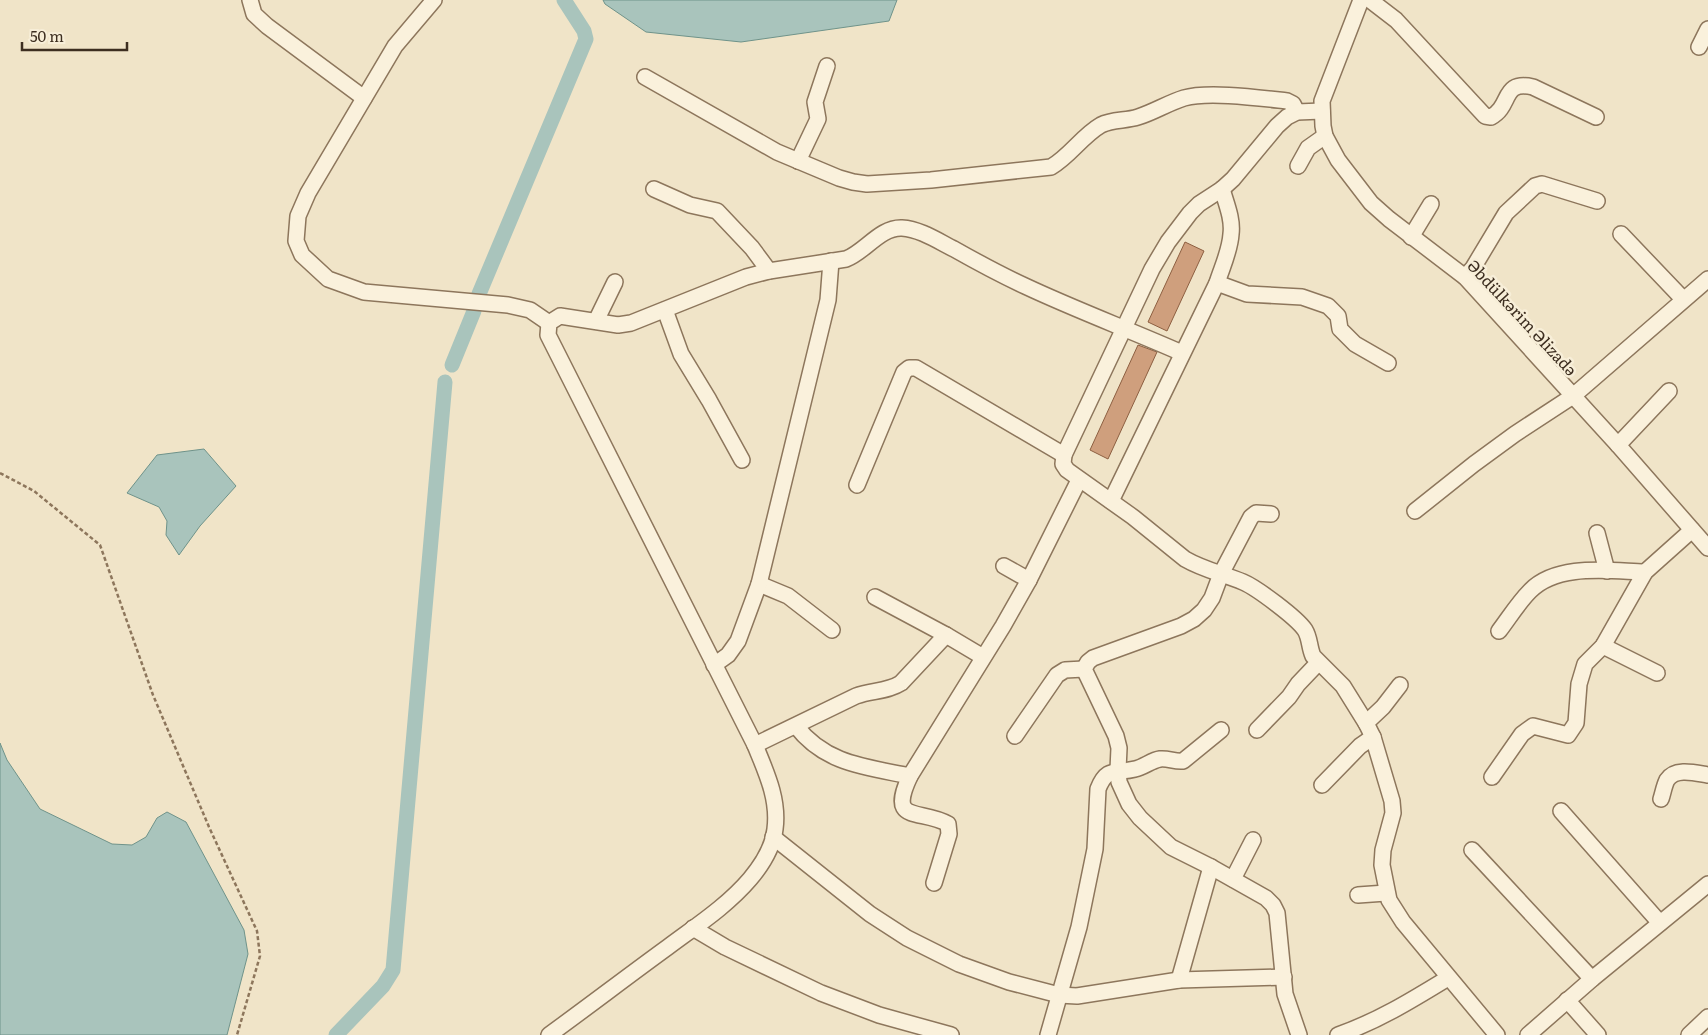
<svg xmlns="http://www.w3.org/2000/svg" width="1708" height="1035" viewBox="0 0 1708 1035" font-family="Literata,serif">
	<rect width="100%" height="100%" fill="#f0e4c8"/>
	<g fill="#a9c4bc" stroke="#6f938a">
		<path d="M 603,0 L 897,0 L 889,21 L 741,42 L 646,32 L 605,4 Z"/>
		<path d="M 204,449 L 236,486 L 200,526 L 179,555 L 166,535 L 167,521 L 159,507 L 127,493 L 157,455 Z"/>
		<path d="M 0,743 L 7,760 L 40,809 L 112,844 L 132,845 L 146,837 L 157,818 L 167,812 L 186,822 L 244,930 L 248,954 L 227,1035 L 0,1035 Z"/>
	</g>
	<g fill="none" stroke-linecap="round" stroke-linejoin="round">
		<g stroke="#a9c4bc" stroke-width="15">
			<path d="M 479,294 L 586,39 L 584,31 L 564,0"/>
			<path d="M 452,365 L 474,311"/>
			<path d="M 336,1035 L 383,986 L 393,970 L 445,382"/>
		</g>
	</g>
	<g fill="#cf9f7d" stroke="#8d5f41">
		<path d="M 1185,242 L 1204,251 L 1167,331 L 1148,322 Z"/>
		<path d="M 1138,345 L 1157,352 L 1108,459 L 1090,450 Z"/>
	</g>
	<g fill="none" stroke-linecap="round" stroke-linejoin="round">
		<g stroke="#8d765c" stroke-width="18">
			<g id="minor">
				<path d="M 250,0 L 254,14 L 267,26 L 364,98"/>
				<path d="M 434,0 L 395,46 L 308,193 L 298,216 L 296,241 L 302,255 L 328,279 L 364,292 L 508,305 L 530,310 L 549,323"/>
				<path d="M 1361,0 L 1322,101 L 1323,126 L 1325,136 L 1338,160 L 1371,203 L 1389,219 L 1465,277 L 1618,445 L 1708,548"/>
				<path d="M 1370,0 L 1396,20 L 1485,116 L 1491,117 C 1512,106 1501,80 1533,87 L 1596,117"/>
				<path d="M 1699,47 L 1708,29"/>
				<path d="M 645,77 L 777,152 L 839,178 L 853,182 L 867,184 L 931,180 L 1051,167 C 1070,156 1082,136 1101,125 C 1112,119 1126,121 1138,117 C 1154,112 1168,103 1184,98 C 1208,91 1260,98 1287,101 L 1293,104 L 1297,112"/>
				<path d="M 1322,111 L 1297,112 L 1287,117 L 1277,126 L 1233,179 L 1222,189 L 1199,204 L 1190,213 L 1168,242 L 1152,269 L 1064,455 L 1063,464 L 1067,470 L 1133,517 L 1185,559 C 1204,570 1224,574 1243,582 C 1257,588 1297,618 1305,630 C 1310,638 1309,647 1313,656 L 1343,686 L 1366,723 L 1373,737 L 1392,801 L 1393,813 L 1383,850 L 1382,865 L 1389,900 L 1403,922 L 1497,1035"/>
				<path d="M 798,161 L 818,119 L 815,102 L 827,66"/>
				<path d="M 1298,166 L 1308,148 L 1325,136"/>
				<path d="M 654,189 L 690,205 L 717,211 L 752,248 L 769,271"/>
				<path d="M 1621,234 L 1683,299"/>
				<path d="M 1411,237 L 1431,204"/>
				<path d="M 1465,277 L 1473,268 L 1506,213 L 1535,186 L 1542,184 L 1597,201"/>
				<path d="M 1217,283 L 1247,294 L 1302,297 L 1328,306 L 1338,316 L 1340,329 L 1355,344 L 1388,363"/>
				<path d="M 665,310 L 681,354 L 709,400 L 742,460"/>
				<path d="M 596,321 L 615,282"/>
				<path d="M 1618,445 L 1669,391"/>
				<path d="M 857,485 L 904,372 L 909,368 L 916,368 L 1064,455"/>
				<path d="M 1111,501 L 1217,283 C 1222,267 1230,251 1231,234 C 1233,219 1226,203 1222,189"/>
				<path d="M 1415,511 L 1474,464 L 1515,434 L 1573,396 L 1708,279"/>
				<path d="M 1271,514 L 1256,513 L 1251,517 L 1221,574 L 1212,598 L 1204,610 L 1194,619 L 1181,626 L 1093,658 L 1088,662 L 1084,669 L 1116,736 L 1119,748 L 1118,770 L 1119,782 L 1129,804 L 1140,818 L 1171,847 L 1211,867 L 1266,898 L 1273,905 L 1277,913 L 1285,994 L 1299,1035"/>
				<path d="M 1597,533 L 1607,571"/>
				<path d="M 1004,566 L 1029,580"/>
				<path d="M 759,584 L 788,596 L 832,630"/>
				<path d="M 875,597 L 946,635 L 983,657"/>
				<path d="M 1499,631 C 1509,618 1518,603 1530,591 C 1557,563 1609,571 1645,572"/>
				<path d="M 1603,646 L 1657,673"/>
				<path d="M 714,665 L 728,655 L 738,641 L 759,584 L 828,300 L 831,261"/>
				<path d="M 1366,723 L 1383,707 L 1400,685"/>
				<path d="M 796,726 C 825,764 866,767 910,776"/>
				<path d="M 1257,730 L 1289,697 L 1298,684 L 1318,663"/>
				<path d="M 1015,736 L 1057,675 L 1065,670 L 1084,669"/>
				<path d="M 755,745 L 856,696 C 871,690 887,692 901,683 L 946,635"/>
				<path d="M 1492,777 L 1522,734 L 1533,726 L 1568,735 L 1576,723 L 1579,684 L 1585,664 L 1603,646 L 1645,572 L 1692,530"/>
				<path d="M 1322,785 L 1360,746 L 1373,737"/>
				<path d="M 1661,799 C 1663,793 1664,786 1667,780 C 1675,767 1696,773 1708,775"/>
				<path d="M 1561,811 L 1660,923"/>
				<path d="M 773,837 L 870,914 L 907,938 L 959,964 L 1009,982 L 1059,995 L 1077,996 L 1179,980 L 1284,977"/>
				<path d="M 1472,850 L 1592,979"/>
				<path d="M 1233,879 L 1253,840"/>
				<path d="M 934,883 L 949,834 L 948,824 C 920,808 887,825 910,776 L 1003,626 L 1029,580 L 1079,480"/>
				<path d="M 1358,895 L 1386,893"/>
				<path d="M 693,928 L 725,947 L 821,993 L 879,1015 L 951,1035"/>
				<path d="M 1179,980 L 1211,867"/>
				<path d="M 1567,1000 L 1598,1035"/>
				<path d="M 549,1035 C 589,1006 628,976 668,947 C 696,926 727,906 750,879 C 761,866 773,847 775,829 C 779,799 766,772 755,745 L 548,335 L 549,323 L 560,316 L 618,325 L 631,323 L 746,277 L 769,271 L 846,259 C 865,252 880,227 902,228 C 920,229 938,241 954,249 C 977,262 1001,275 1025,286 C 1076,310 1130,330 1182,353"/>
				<path d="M 1048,1035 L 1079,927 L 1095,849 L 1098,789 C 1107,766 1116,774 1135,769 C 1144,767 1152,760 1160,759 C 1168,758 1175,762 1183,761 L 1221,730"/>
				<path d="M 1338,1035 C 1378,1021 1412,1000 1448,978"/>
				<path d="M 1528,1035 L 1592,979 L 1708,884"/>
				<path d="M 1689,1035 L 1708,1017"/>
			</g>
		</g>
		<path stroke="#8d765c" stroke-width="2.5" stroke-dasharray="4 2.5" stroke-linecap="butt" d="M 0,473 L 34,491 L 100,545 L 153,695 L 209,827 L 257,931 L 260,956 L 237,1035"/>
		<use href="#minor" stroke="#faf1dc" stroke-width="15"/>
	</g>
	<g text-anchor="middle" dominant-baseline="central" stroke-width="5" stroke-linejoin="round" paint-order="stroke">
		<g font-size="16" fill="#3d2e20" stroke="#f7eed8">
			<text transform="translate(1523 317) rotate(47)">Əbdülkərim Əlizadə</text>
		</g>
	</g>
	<path d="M22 42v8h105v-8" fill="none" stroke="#3d2e20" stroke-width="2.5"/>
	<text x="30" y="42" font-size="15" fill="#3d2e20" stroke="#f7eed8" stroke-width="4" paint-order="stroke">50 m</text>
</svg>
